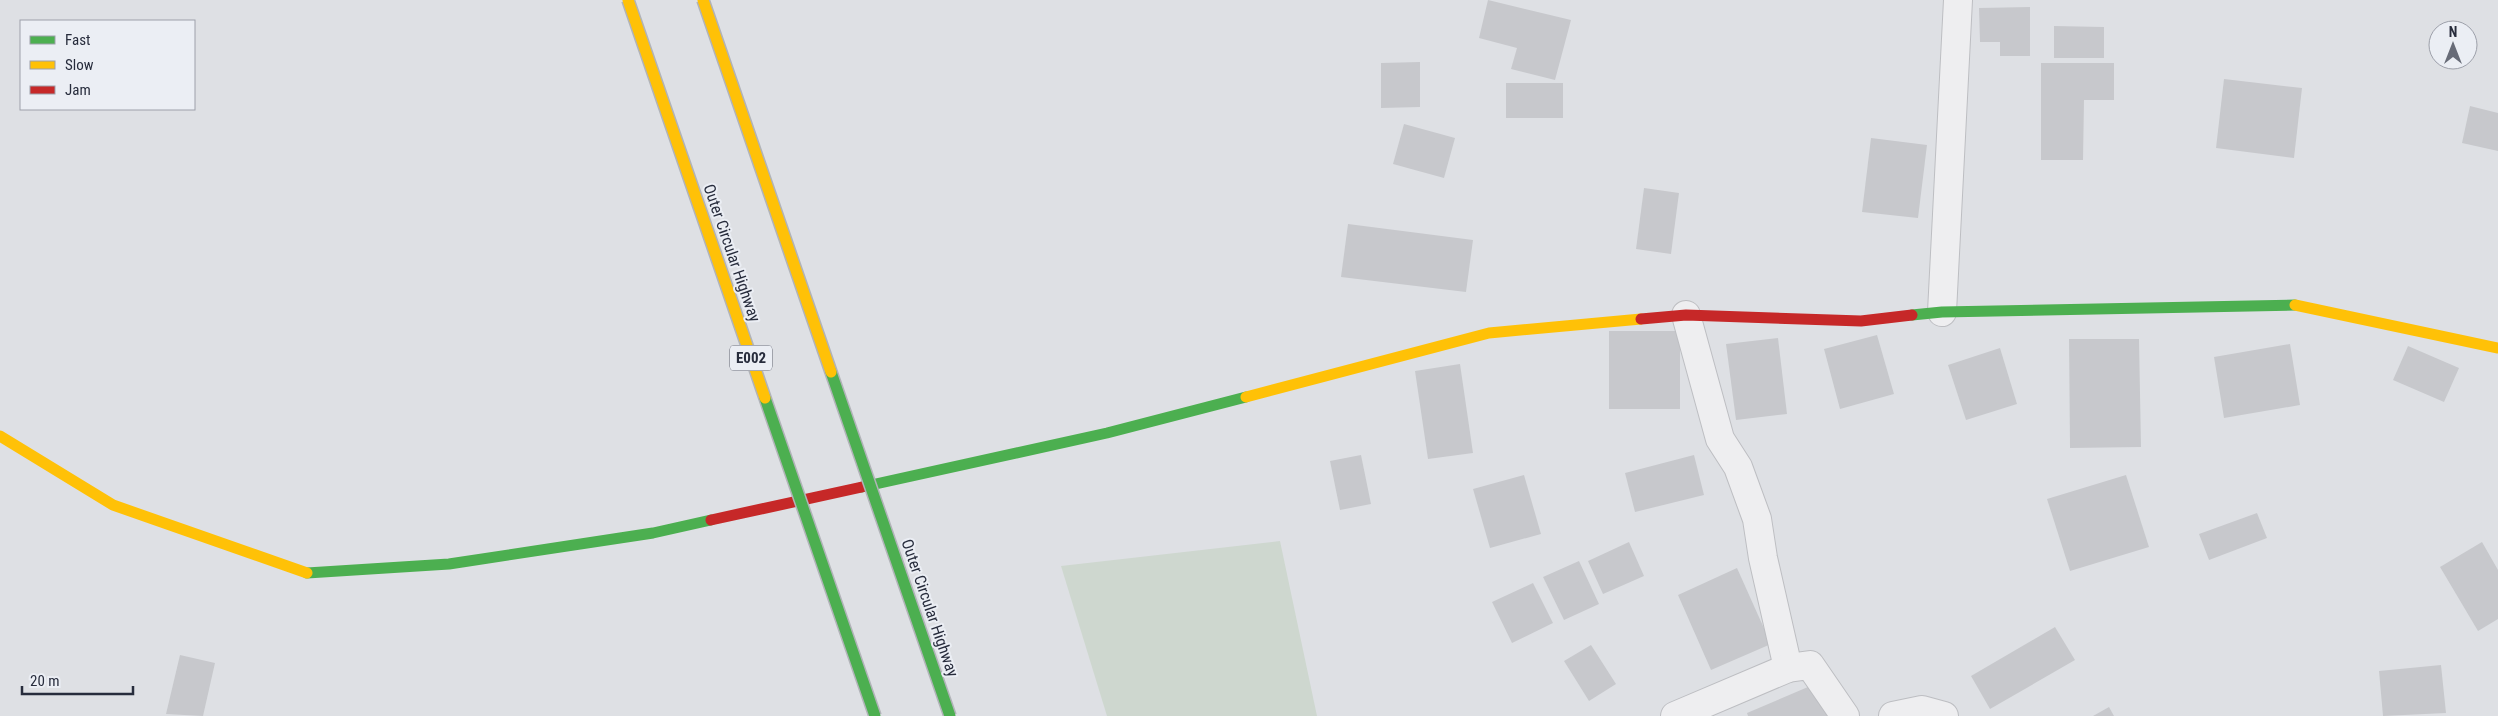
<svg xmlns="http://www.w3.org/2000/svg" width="2498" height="716" viewBox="0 0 2498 716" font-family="'Roboto Condensed',sans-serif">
	<rect width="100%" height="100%" fill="#dee0e4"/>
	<path fill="#ced7cf" d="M 1280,541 L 1317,716 L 1107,716 L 1061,566 Z"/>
	<g fill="#c7c8cc">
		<path d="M 1488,0 L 1571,20 L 1555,80 L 1511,69 L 1517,48 L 1479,38 Z"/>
		<path d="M 2030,7 L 2030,56 L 2000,56 L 2000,42 L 1980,42 L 1979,8 Z"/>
		<path d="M 2054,26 L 2104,27 L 2104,58 L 2054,58 Z"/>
		<path d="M 1420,62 L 1420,107 L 1381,108 L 1381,63 Z"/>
		<path d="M 2041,63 L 2114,63 L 2114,100 L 2084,100 L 2083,160 L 2041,160 Z"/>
		<path d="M 2224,79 L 2302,88 L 2294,158 L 2216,148 Z"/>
		<rect x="1506" y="83" width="57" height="35"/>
		<path d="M 2470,106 L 2498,113 L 2498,151 L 2462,143 Z"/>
		<path d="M 1404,124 L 1455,138 L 1444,178 L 1393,164 Z"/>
		<path d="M 1871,138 L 1927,145 L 1918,218 L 1862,212 Z"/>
		<path d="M 1644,188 L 1679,193 L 1671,254 L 1636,249 Z"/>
		<path d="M 1348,224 L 1473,240 L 1466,292 L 1341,277 Z"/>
		<rect x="1609" y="331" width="71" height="78"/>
		<path d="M 1877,335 L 1894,394 L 1840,409 L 1824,349 Z"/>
		<path d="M 1778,338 L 1787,414 L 1736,420 L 1726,344 Z"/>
		<path d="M 2069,339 L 2139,339 L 2141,447 L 2070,448 Z"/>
		<path d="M 2290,344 L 2300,405 L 2224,418 L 2214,357 Z"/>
		<path d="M 2408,346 L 2459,368 L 2444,402 L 2393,380 Z"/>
		<path d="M 2000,348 L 2017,404 L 1966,420 L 1948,365 Z"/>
		<path d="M 1460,364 L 1473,453 L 1428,459 L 1415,371 Z"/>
		<path d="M 1361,455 L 1371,504 L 1340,510 L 1330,461 Z"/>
		<path d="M 1694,455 L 1704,495 L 1635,512 L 1625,473 Z"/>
		<path d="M 1524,475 L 1541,534 L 1490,548 L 1473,489 Z"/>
		<path d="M 2126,475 L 2149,547 L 2070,571 L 2047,499 Z"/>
		<path d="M 2257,513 L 2267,538 L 2209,560 L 2199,534 Z"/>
		<path d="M 1629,542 L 1644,576 L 1603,594 L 1588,561 Z"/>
		<path d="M 2482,542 L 2498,570 L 2498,619 L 2478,631 L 2440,567 Z"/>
		<path d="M 1579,561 L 1599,604 L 1564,620 L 1543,577 Z"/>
		<path d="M 1737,568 L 1771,644 L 1711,670 L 1678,595 Z"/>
		<path d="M 1533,583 L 1553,623 L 1512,643 L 1492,602 Z"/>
		<path d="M 2055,627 L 2075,660 L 1990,709 L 1971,676 Z"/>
		<path d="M 1591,645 L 1616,684 L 1589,701 L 1564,661 Z"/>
		<path d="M 180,655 L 215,663 L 203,716 L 166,714 Z"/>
		<path d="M 2441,665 L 2446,713 L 2383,716 L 2379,671 Z"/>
		<path d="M 1815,684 L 1828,716 L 1748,716 L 1747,713 Z"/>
		<path d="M 2109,707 L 2114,716 L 2093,716 Z"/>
	</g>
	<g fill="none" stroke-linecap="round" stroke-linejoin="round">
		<g stroke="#bdbec2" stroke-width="30">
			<g id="street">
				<path d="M 1942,312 L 1958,0"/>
				<path d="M 1686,315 L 1720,439 L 1738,467 L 1757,519 L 1763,558 L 1788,668"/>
				<path d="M 1675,716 L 1788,668 L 1810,665 L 1845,716"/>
				<path d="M 1893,716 L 1922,710 L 1944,716"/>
			</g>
		</g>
		<use href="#street" stroke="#eeeef0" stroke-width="28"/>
		<g stroke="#4caf50" stroke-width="11">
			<path d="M 1912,315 L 1942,312 L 2295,305"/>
			<path d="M 862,487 L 1107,433 L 1246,397"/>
			<path d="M 307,573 L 449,564 L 653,533 L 711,520"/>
		</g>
		<g stroke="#ffc107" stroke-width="11">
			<path d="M 2295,305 L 2498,348"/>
			<path d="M 1246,397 L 1489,333 L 1641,319"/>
			<path d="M 0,436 L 113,505 L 307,573"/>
		</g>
		<g stroke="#c62828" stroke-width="11">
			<path d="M 1641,319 L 1686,315 L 1861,321 L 1912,315"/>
			<path d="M 711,520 L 862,487"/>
		</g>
		<g stroke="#b1b3b8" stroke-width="14" stroke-linecap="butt">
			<g id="fast-bridge">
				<path d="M 831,372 L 950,716"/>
				<path d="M 765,398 L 875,716"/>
			</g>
		</g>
		<g stroke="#b1b3b8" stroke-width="14" stroke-linecap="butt">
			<g id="slow-bridge">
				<path d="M 628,0 L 765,398"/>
				<path d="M 703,0 L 831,372"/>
			</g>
		</g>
		<use href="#fast-bridge" stroke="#4caf50" stroke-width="11"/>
		<use href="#slow-bridge" stroke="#ffc107" stroke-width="11"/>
	</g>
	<g text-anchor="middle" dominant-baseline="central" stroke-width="4" stroke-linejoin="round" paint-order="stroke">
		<rect fill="#ebeef4" stroke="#626673" stroke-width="1" x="730" y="345.5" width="42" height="25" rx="4"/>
		<g font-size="15" font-weight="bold" fill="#272c3c">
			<text x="751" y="358">E002</text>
		</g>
		<g font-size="16" fill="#272c3c" stroke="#ebeef4">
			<text transform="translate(732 253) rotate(71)">Outer Circular Highway</text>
			<text transform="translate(930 608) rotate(71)">Outer Circular Highway</text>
		</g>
	</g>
	<rect x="20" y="20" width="175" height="90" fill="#ebeef4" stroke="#9da0aa"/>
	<rect x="30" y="36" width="25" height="8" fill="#4caf50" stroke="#9da0aa"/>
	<text x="65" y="45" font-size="15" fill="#272c3c">Fast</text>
	<rect x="30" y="61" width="25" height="8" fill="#ffc107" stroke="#9da0aa"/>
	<text x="65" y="70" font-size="15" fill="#272c3c">Slow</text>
	<rect x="30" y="86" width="25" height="8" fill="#c62828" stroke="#9da0aa"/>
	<text x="65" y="95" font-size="15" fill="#272c3c">Jam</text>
	<g transform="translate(2453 45)"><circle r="24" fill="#ebeef4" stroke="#9da0aa"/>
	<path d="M0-4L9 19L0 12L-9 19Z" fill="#676b77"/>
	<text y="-8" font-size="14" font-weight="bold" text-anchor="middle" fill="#272c3c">N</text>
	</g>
	<path d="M22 686v8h111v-8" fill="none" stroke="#272c3c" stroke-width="2.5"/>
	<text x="30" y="686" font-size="15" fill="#272c3c" stroke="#ebeef4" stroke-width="4" paint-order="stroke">20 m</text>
</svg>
